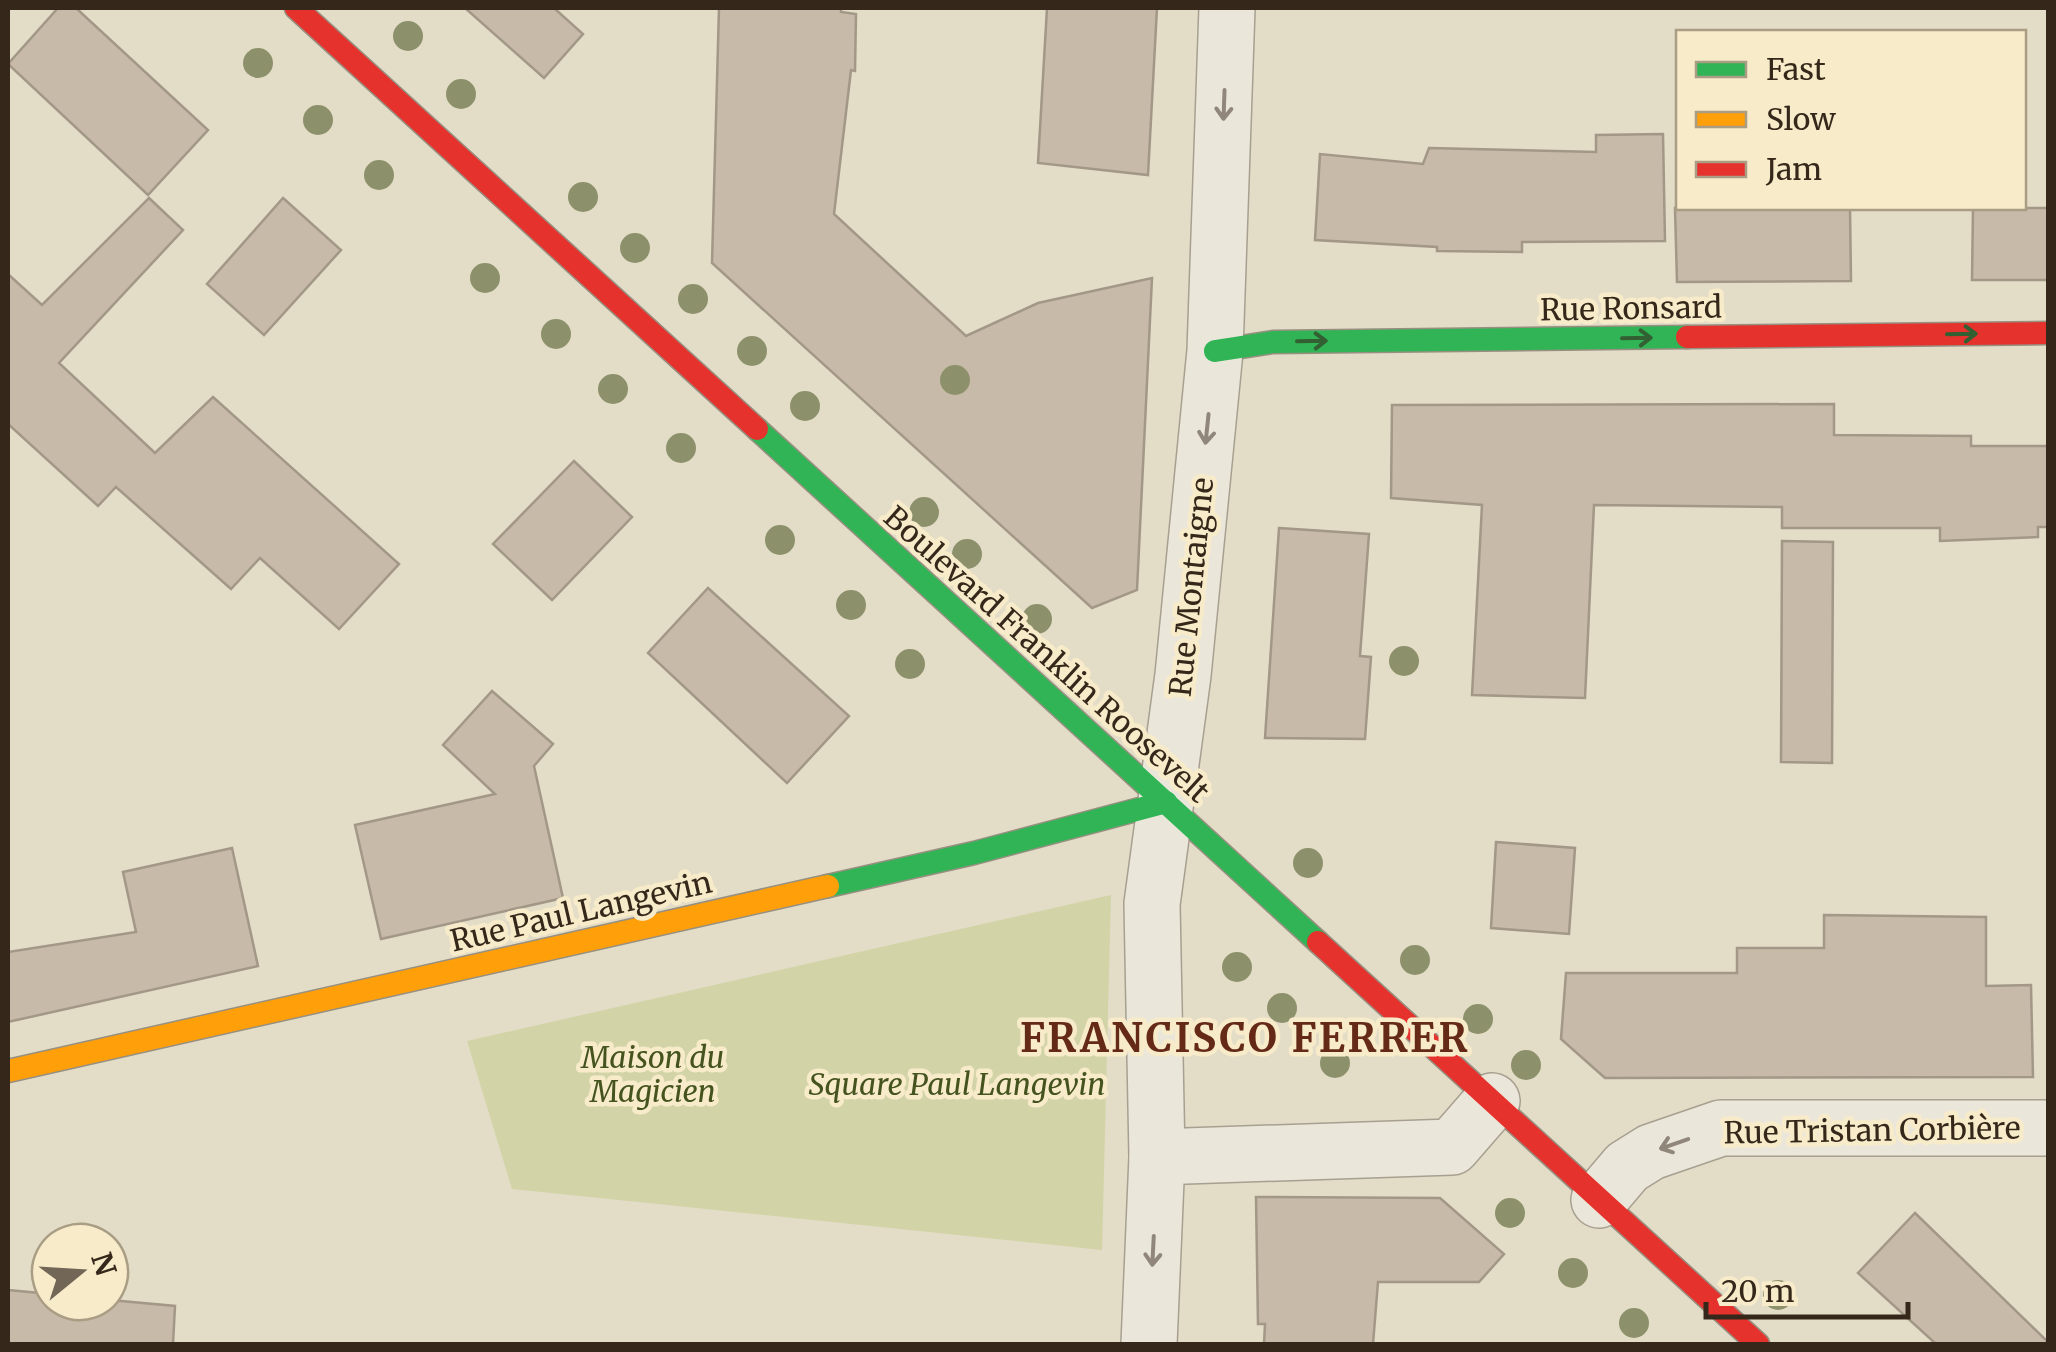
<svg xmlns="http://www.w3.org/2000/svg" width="2056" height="1352" viewBox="0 0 2056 1352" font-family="Merriweather,serif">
	<rect width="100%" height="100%" fill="#e3dcc7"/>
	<path fill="#d2d4a8" d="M 1111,895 L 1102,1250 L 512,1189 L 467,1041 Z"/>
	<g fill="#c8baa8" stroke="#a39787" stroke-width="2.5">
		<path d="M 58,8 L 76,8 L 208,130 L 148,195 L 8,64 Z"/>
		<path d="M 465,8 L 554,8 L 583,34 L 544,78 Z"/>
		<path d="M 719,8 L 841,8 L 841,12 L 856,14 L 855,71 L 851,70 L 834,214 L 966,336 L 1038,303 L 1152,278 L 1137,590 L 1092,608 L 712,263 Z"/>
		<path d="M 1047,8 L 1157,8 L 1148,175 L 1038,163 Z"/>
		<path d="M 1663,134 L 1665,241 L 1522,242 L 1522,252 L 1437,251 L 1437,247 L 1315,240 L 1320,154 L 1423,164 L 1429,148 L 1596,152 L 1596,135 Z"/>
		<path d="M 149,198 L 183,230 L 59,363 L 155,453 L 213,397 L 399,564 L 339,629 L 260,558 L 231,589 L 116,487 L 98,506 L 8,424 L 8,274 L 42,305 Z"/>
		<path d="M 283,198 L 341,250 L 264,335 L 207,284 Z"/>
		<path d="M 1675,208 L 1850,208 L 1851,281 L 1677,282 Z"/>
		<path d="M 1973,208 L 2048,208 L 2048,280 L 1972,280 Z"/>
		<path d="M 1834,404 L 1834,435 L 1971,436 L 1971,446 L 2048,446 L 2048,527 L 2038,527 L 2038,537 L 1940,541 L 1940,528 L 1782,528 L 1782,507 L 1594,505 L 1585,698 L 1472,695 L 1482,505 L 1391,498 L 1392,405 Z"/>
		<path d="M 574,461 L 632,517 L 552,600 L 493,544 Z"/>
		<path d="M 1279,528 L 1369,534 L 1360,656 L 1371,657 L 1365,739 L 1265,738 Z"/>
		<path d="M 1782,541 L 1833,542 L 1832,763 L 1781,762 Z"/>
		<path d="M 708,588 L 849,716 L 787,783 L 648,653 Z"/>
		<path d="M 492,691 L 553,744 L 534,766 L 563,898 L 381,939 L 355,825 L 495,794 L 443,745 Z"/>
		<path d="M 1496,842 L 1575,848 L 1569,934 L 1491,928 Z"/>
		<path d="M 232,848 L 258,966 L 8,1022 L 8,952 L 136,932 L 123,872 Z"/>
		<path d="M 1824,915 L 1986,917 L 1986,986 L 2031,985 L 2033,1077 L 1605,1078 L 1561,1039 L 1566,973 L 1737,973 L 1737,948 L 1824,948 Z"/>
		<path d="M 1256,1197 L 1440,1198 L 1504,1254 L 1479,1282 L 1378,1282 L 1373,1344 L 1264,1344 L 1265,1324 L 1258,1324 Z"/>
		<path d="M 1915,1213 L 2048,1342 L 2048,1344 L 1936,1344 L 1858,1273 Z"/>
		<path d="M 8,1290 L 50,1294 L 50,1302 L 110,1300 L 175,1306 L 173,1344 L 8,1344 Z"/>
	</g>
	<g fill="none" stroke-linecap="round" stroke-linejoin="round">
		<g stroke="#a7a091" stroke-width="58">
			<g id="street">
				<path d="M 1157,1157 L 1452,1147 L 1492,1101"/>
				<path d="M 1599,1200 L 1627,1167 L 1651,1152 L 1721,1128 L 2048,1128"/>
				<path d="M 1149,1344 L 1157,1157 L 1152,904 L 1183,675 L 1215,351 L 1227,8"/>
			</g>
		</g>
		<g stroke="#979081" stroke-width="25">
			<g id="fast">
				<path d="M 1215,351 L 1273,342 L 1687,337"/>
				<path d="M 757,429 L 1318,942"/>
				<path d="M 828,886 L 974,853 L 1166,802"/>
			</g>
		</g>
		<g stroke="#979081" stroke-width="25">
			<path id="slow" d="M 8,1071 L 828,886"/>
		</g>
		<g stroke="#979081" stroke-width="25">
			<g id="jam">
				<path d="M 296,8 L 757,429"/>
				<path d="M 1687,337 L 2048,333"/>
				<path d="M 1318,942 L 1758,1344"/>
			</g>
		</g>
		<use href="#street" stroke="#ebe6da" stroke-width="55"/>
		<use href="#fast" stroke="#30b455" stroke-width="22"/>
		<use href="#slow" stroke="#ff9f0a" stroke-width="22"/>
		<use href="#jam" stroke="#e5322d" stroke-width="22"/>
	</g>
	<g fill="#8c916b">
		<circle cx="408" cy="36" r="15"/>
		<circle cx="258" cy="63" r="15"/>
		<circle cx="461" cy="94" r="15"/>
		<circle cx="318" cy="120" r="15"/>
		<circle cx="379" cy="175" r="15"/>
		<circle cx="583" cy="197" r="15"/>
		<circle cx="635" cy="248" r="15"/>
		<circle cx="485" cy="278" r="15"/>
		<circle cx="693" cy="299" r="15"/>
		<circle cx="556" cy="334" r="15"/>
		<circle cx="752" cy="351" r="15"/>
		<circle cx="955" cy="380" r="15"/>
		<circle cx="613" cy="389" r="15"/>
		<circle cx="805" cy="406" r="15"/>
		<circle cx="681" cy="448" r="15"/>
		<circle cx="924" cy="512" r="15"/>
		<circle cx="780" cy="540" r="15"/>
		<circle cx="967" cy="554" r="15"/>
		<circle cx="851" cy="605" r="15"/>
		<circle cx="1037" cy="619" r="15"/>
		<circle cx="1404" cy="661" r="15"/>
		<circle cx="910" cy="664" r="15"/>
		<circle cx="1308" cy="863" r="15"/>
		<circle cx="1415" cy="960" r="15"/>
		<circle cx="1237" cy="967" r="15"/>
		<circle cx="1282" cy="1008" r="15"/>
		<circle cx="1478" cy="1019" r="15"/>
		<circle cx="1335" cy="1063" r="15"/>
		<circle cx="1526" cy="1065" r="15"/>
		<circle cx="1510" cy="1213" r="15"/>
		<circle cx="1573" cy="1273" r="15"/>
		<circle cx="1778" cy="1295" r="15"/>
		<circle cx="1634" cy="1323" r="15"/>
	</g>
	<defs><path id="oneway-shaft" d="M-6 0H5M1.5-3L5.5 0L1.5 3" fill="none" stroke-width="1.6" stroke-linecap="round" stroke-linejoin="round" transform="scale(2.5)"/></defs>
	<g stroke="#90877a">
		<use href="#oneway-shaft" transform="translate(1224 105) rotate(92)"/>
		<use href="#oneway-shaft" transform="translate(1207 429) rotate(96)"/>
		<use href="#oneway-shaft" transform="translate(1674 1144) rotate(161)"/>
		<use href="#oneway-shaft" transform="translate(1153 1251) rotate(93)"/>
	</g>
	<g stroke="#336032">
		<use href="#oneway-shaft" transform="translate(1962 334) rotate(-1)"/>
		<use href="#oneway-shaft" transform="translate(1637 338) rotate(-1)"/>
		<use href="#oneway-shaft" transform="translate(1312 341) rotate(-1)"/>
	</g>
	<g text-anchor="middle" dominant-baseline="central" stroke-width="9" stroke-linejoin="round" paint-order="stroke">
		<g font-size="30" fill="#35281a" stroke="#f7ebca">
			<text transform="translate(1631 308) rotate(-1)">Rue Ronsard</text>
			<text transform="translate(1191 587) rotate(-84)">Rue Montaigne</text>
			<text transform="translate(1047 654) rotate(42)">Boulevard Franklin Roosevelt</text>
			<text transform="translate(581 911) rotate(-13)">Rue Paul Langevin</text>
			<text transform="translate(1872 1130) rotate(-1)">Rue Tristan Corbière</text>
		</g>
		<g font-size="30" font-style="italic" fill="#45531f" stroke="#f7ebca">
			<text x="653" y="1057">Maison du<tspan x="653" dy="34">Magicien</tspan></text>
			<text x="957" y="1084">Square Paul Langevin</text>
		</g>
		<g font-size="40" font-weight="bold" letter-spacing="2.5" fill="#642917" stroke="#f7ebca">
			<text x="1245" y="1038">FRANCISCO FERRER</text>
		</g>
	</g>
	<rect width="2056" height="1352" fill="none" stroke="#35281a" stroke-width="20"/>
	<rect x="1676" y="30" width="350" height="180" fill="#f7ebca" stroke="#a99d84" stroke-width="2.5"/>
	<rect x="1696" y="62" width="50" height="15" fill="#30b455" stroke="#a99d84" stroke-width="2.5"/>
	<text x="1766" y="80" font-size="30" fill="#35281a">Fast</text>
	<rect x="1696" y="112" width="50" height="15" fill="#ff9f0a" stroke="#a99d84" stroke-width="2.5"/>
	<text x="1766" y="130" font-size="30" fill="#35281a">Slow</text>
	<rect x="1696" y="162" width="50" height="15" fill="#e5322d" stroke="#a99d84" stroke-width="2.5"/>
	<text x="1766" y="180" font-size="30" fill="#35281a">Jam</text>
	<g transform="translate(80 1272) rotate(72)"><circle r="48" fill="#f7ebca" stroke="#a99d84" stroke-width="2.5"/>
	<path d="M0-8L18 38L0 25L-18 38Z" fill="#726757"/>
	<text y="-15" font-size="28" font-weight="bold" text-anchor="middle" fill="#35281a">N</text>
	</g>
	<path d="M1706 1302v15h202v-15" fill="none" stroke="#35281a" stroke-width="5"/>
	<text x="1721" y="1302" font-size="30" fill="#35281a" stroke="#f7ebca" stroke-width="8" paint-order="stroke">20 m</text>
</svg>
